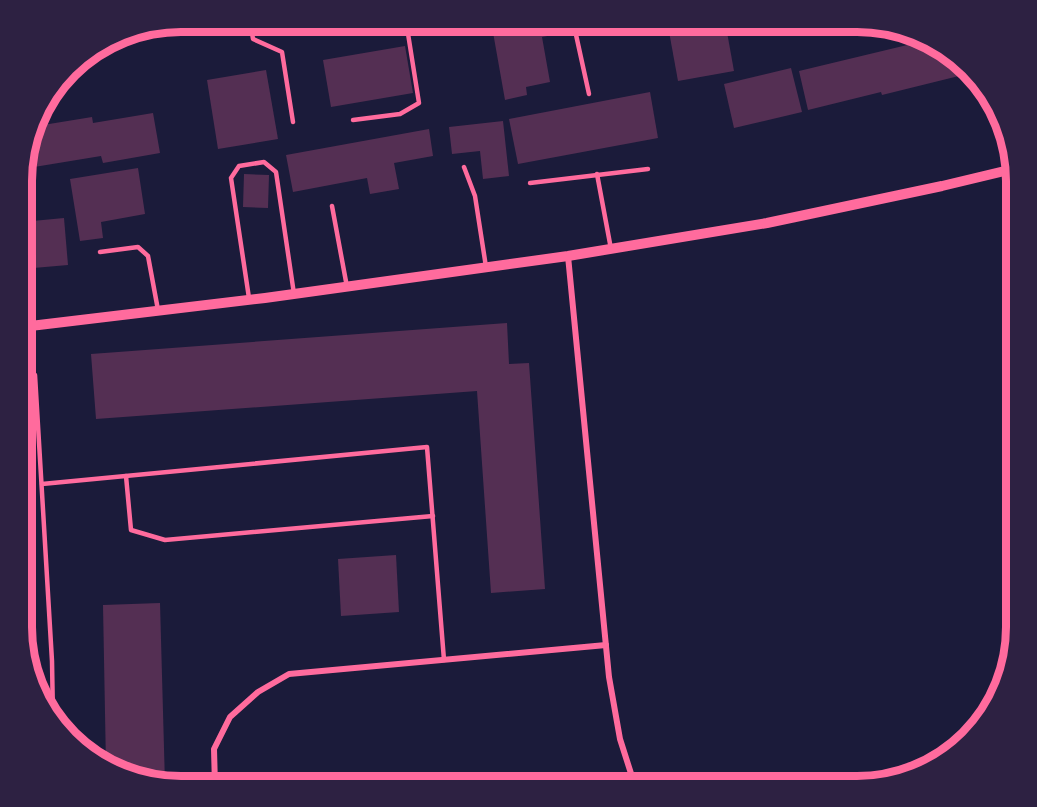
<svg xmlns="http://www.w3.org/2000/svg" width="1037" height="807" viewBox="0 0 1037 807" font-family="'Alegreya Sans',sans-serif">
	<rect width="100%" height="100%" fill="#1b1b3a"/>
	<g fill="#542f53">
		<path d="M 491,21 L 556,21 L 558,34 L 542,37 L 550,82 L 526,87 L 527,95 L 505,100 Z"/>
		<path d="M 695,21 L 725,21 L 734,71 L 678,81 L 668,26 Z"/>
		<path d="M 928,40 L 962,61 L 971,73 L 882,95 L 881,92 L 808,110 L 799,71 Z"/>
		<path d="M 405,46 L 413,93 L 331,107 L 323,60 Z"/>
		<path d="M 791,68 L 802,112 L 734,128 L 724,84 Z"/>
		<path d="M 266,70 L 278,139 L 218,149 L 207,80 Z"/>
		<path d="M 650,92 L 658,138 L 518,164 L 509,119 Z"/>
		<path d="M 38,112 L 41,112 L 43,125 L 92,117 L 93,123 L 153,113 L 160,153 L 103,163 L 101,156 L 22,169 L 22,159 Z"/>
		<path d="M 503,121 L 509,176 L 483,179 L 480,151 L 452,154 L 449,127 Z"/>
		<path d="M 429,129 L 433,156 L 394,163 L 399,189 L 370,194 L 367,178 L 293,192 L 286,155 Z"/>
		<path d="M 138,168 L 145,214 L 101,222 L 103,238 L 80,241 L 70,179 Z"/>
		<path d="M 244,174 L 269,175 L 268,208 L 243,207 Z"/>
		<path d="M 64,218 L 68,265 L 22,269 L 22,222 Z"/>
		<path d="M 1016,283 L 1016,335 L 1015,335 L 1003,286 Z"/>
		<path d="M 507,323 L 509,364 L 529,363 L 545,589 L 491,593 L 477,391 L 96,419 L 91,354 Z"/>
		<path d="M 396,555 L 399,612 L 341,616 L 338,559 Z"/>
		<path d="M 160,603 L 165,784 L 120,774 L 106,766 L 103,605 Z"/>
	</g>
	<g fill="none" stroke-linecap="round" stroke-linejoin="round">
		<g stroke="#ff6b9d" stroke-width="4.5">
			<path d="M 250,21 L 253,39 L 282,52 L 293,122"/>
			<path d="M 573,21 L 589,94"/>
			<path d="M 353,120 L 400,114 L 419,103 L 406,21"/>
			<path d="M 464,167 L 475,196 L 486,267"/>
			<path d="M 597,174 L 611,249"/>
			<path d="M 530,183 L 648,169"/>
			<path d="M 332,206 L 347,287"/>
			<path d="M 100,252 L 138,247 L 148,256 L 158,310"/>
			<path d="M 249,298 L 231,178 L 239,166 L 264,162 L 276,172 L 294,294"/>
			<path d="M 35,375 L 52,661 L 53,717"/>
			<path d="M 126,476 L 131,530 L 165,540 L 433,516"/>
			<path d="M 42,484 L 427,447 L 444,660"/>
		</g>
		<g stroke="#ff6b9d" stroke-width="6">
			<path d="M 568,256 L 609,677 L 620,739 L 635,786"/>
			<path d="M 215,786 L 214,749 L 230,717 L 258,692 L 289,674 L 606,645"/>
		</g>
		<path stroke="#ff6b9d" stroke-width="10" d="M 22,327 L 265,298 L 568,256 L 767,223 L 942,186 L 1013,169"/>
	</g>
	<path d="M0 0H1037V807H0ZM181 32H857A149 149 0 0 1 1006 181V627A149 149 0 0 1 857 776H181A149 149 0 0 1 32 627V181A149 149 0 0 1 181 32Z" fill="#2d2142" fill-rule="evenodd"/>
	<path fill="none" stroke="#ff6b9d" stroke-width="8" d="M181 32H857A149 149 0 0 1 1006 181V627A149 149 0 0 1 857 776H181A149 149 0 0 1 32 627V181A149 149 0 0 1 181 32Z"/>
</svg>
